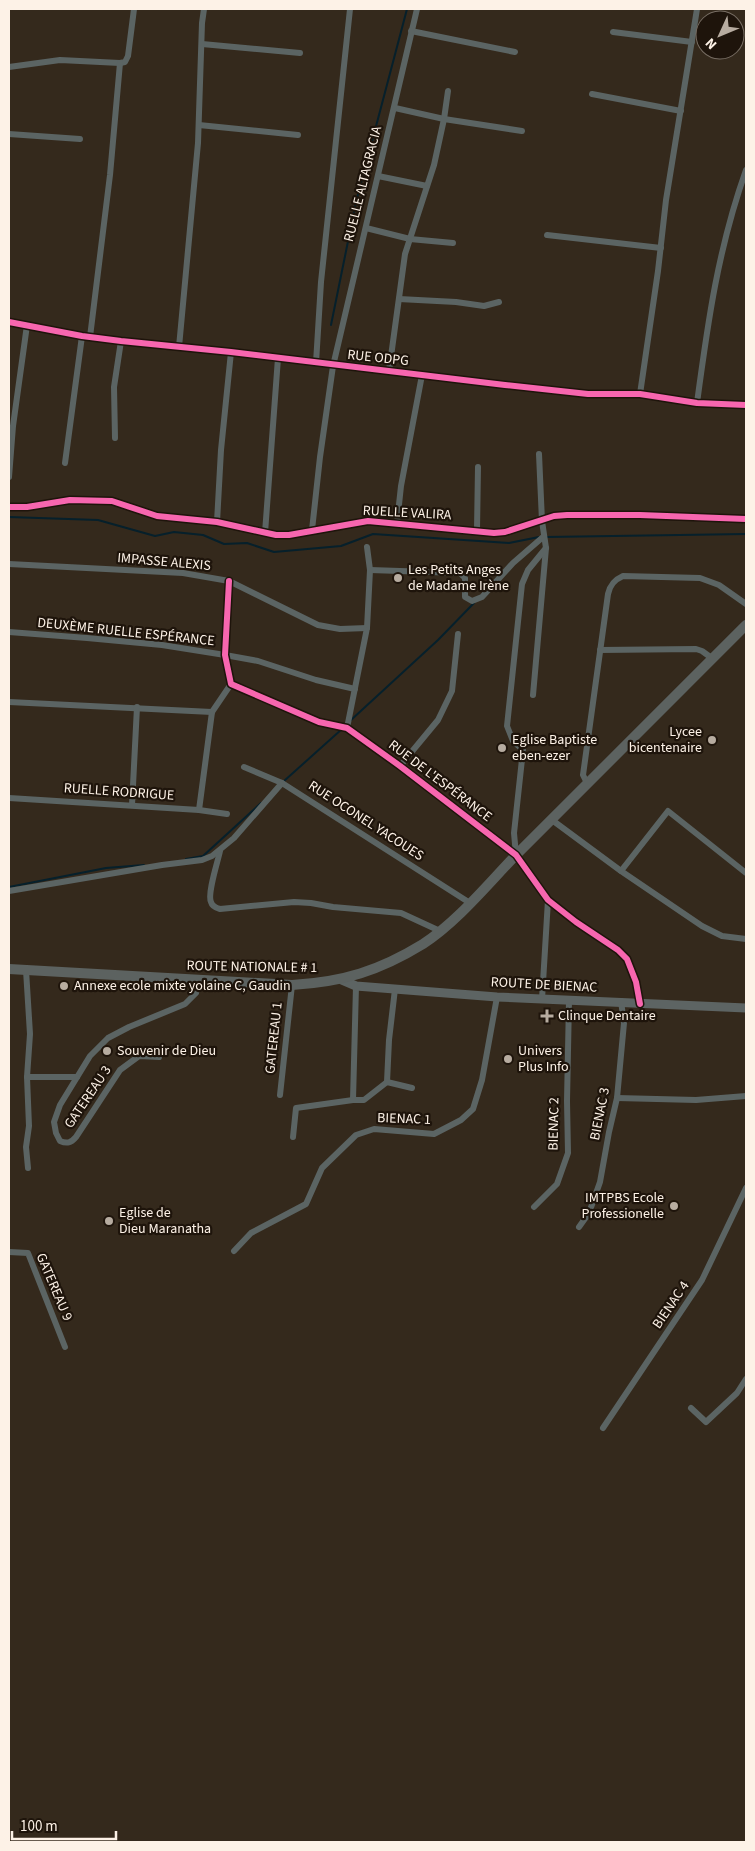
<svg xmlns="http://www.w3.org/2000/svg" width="755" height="1851" viewBox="0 0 755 1851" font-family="'Source Sans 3',sans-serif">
	<rect width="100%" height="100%" fill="#34291c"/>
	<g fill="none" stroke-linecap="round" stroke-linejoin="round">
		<g stroke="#06202b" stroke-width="2">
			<path d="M 331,325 L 356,202 L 407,9"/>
			<path d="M 9,517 L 98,520 L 155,536 L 174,532 L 203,535 L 224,544 L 247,543 L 274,552 L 341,546 L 373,534 L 509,543 L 539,537"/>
			<path d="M 546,537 L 746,534"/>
			<path d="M 351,720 L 438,640 L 474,603"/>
			<path d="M 284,781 L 342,729"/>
			<path d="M 186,859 L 203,856 L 261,803"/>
			<path d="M 9,887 L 106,868 L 144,865"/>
		</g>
		<g stroke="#5b6463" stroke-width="6">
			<path d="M 411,31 L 515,52"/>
			<path d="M 613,32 L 692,42"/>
			<path d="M 202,44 L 300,53"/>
			<path d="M 9,67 L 60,60 L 120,63 L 125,62 L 128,56 L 134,9"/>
			<path d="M 592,94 L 681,111"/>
			<path d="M 395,108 L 444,119 L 522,131"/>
			<path d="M 199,125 L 298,135"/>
			<path d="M 9,134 L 80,139"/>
			<path d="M 378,176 L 427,186"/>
			<path d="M 366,228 L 410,239 L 453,243"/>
			<path d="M 547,235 L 661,248"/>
			<path d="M 399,299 L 456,302 L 484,306 L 499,302"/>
			<path d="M 9,322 L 82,336 L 121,341 L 231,352 L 505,385 L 588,394 L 640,394 L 697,403 L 746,405"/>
			<path d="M 90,337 L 110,175 L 120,63"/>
			<path d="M 179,347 L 198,143 L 202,23 L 204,9"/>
			<path d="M 316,363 L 321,282 L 350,9"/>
			<path d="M 389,371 L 405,254 L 434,165 L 444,119 L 448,91"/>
			<path d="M 640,394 L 658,271 L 666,200 L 697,9"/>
			<path d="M 697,403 C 708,321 718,249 746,170"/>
			<path d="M 115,438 L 114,387 L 121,341"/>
			<path d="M 65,463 L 82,336"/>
			<path d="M 9,477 L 13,426 L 27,325"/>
			<path d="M 9,507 L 27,507 L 70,500 L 112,501 L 157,516 L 217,522 L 276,535 L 289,535 L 368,521 L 494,533 L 505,532 L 554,516 L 567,515 L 640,515 L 746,519"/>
			<path d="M 217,522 L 221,450 L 231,352"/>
			<path d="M 397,523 L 401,486 L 422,375"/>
			<path d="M 312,530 L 320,457 L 333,366 L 417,9"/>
			<path d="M 477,530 L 478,467"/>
			<path d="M 265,533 L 278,358"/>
			<path d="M 9,564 L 183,573 L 229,581 L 318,625 L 340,629 L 367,628"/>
			<path d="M 370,570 L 460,573 L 465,578 L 465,597 L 472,601 L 482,597 L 513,563 L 543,537"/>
			<path d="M 229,581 L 225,655 L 231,684 L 319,722 L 347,728 L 400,766 L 516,855 L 548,900 L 576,922 L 618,950 L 627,959 L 636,982 L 640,1004"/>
			<path d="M 9,632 L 87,638 L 162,645 L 225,655 L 258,661 L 316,680 L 355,689"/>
			<path d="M 600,650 L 696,649 L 702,651 L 713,659"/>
			<path d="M 533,695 L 546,548 L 542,521 L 539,454"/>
			<path d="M 9,702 L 212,712"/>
			<path d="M 347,728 L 367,628 L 370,570 L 367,547"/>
			<path d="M 400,766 L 438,720 L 452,691 L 458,634"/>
			<path d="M 244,767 L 282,783 L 470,903"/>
			<path d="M 587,783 L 583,775 L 608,594 C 610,585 614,580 623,576 L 700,578 L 719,585 L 746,604"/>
			<path d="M 9,798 L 199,810 L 227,814"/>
			<path d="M 132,805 L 137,707"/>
			<path d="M 199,810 L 212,712 L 231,684"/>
			<path d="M 552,820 L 621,871 L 702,926 L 722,936 L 746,939"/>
			<path d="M 220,851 C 218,861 207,894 211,902 C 212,906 216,908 220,909 L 294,902 L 311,903 L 333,907 L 401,913 L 440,931"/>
			<path d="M 516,855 L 514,833 L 523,750 L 513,741 L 507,726 L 522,584 L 528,570 L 546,548"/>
			<path d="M 621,871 L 668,811 L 746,873"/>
			<path d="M 9,891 L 162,865 L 202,860 L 212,856 L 234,838 L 282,783"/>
			<path d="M 26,970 L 30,1034 L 27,1077 L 29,1126 L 26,1147 L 28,1168"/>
			<path d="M 542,999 L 548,900"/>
			<path d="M 159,1057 L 139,1056 L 120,1070 L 76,1137 C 71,1143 67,1144 60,1141 L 56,1133 L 54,1122 L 60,1105 L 90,1056 L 108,1038 L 129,1027 L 185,1004 L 196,993 L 199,980"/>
			<path d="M 27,1077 L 77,1077"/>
			<path d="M 387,1082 L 389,1040 L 395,989"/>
			<path d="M 280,1095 L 292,985"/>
			<path d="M 617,1098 L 696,1100 L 746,1096"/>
			<path d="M 353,1100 L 356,986"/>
			<path d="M 293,1137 L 296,1108 L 353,1100 L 364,1100 L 387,1082 L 412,1088"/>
			<path d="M 534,1207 L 557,1184 L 568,1153 L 567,1101 L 569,1001"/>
			<path d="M 579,1227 L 589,1213 L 600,1182 L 609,1132 L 617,1098 L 624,1023 L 621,1001"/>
			<path d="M 234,1251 L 251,1233 L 306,1204 L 322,1168 L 356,1135 L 374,1129 L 434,1134 L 461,1120 L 473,1109 L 482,1080 L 497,997"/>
			<path d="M 9,1252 L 28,1253 L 65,1347"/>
			<path d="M 691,1408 L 706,1422 L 737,1393 L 746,1379"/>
			<path d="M 603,1428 L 702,1280 L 746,1188"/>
		</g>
		<path stroke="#5d6463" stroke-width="9" d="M 342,980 L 356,986 L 497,997 L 746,1008"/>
		<path stroke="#5c6260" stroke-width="10" d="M 9,969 L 292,985 C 343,982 379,971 423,944 C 457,922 488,884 516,855 C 593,778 669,701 746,625"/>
		<g stroke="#1e140b" stroke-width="9">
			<g id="cycleway">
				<path d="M 9,322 L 82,336 L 121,341 L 231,352 L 505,385 L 588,394 L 640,394 L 697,403 L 746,405"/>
				<path d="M 9,507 L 27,507 L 70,500 L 112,501 L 157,516 L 217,522 L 276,535 L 289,535 L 368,521 L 494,533 L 505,532 L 554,516 L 567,515 L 640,515 L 746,519"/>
				<path d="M 229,581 L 225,655 L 231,684 L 319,722 L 347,728 L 400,766 L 516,855 L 548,900 L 576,922 L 618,950 L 627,959 L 636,982 L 640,1004"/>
			</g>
		</g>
		<use href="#cycleway" stroke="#f766af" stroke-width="6"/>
	</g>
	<g fill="#b7aca0" stroke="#1e140b" stroke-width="2">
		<circle cx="398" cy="578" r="5"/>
		<circle cx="712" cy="740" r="5"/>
		<circle cx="502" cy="748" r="5"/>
		<circle cx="64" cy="986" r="5"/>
		<path d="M544.5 1008.5h5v5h5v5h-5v5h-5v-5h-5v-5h5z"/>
		<circle cx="107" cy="1051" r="5"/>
		<circle cx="508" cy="1059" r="5"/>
		<circle cx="674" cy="1206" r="5"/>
		<circle cx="109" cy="1221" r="5"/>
	</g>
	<g text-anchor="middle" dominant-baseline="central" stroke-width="4.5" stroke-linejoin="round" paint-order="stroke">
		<g font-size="14" fill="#fdf2e7" stroke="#1e140b">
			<text transform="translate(363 184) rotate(-76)">RUELLE ALTAGRACIA</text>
			<text transform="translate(378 358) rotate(6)">RUE ODPG</text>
			<text transform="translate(407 513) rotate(3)">RUELLE VALIRA</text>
			<text transform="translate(164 562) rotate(5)">IMPASSE ALEXIS</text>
			<text transform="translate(126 632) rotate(6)">DEUXÈME RUELLE ESPÉRANCE</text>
			<text transform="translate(440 781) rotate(37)">RUE DE L'ESPÉRANCE</text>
			<text transform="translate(119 792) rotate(4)">RUELLE RODRIGUE</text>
			<text transform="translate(366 821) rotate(33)">RUE OCONEL YACOUES</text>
			<text transform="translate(252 967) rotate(1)">ROUTE NATIONALE # 1</text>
			<text transform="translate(544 985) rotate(3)">ROUTE DE BIENAC</text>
			<text transform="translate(274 1038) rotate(-84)">GATEREAU 1</text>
			<text transform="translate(88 1097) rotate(-56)">GATEREAU 3</text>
			<text transform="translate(600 1114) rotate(-79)">BIENAC 3</text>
			<text transform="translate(404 1119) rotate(2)">BIENAC 1</text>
			<text transform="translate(554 1124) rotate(-89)">BIENAC 2</text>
			<text transform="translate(54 1287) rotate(67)">GATEREAU 9</text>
			<text transform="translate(671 1305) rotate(-56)">BIENAC 4</text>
		</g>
		<g font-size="14" fill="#fdf2e7" stroke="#1e140b" text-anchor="start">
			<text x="408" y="570">Les Petits Anges<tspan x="408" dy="16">de Madame Irène</tspan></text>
			<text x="702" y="732" text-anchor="end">Lycee<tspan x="702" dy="16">bicentenaire</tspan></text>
			<text x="512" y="740">Eglise Baptiste<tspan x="512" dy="16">eben-ezer</tspan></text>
			<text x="74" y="986">Annexe ecole mixte yolaine C, Gaudin</text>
			<text x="558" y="1016">Clinque Dentaire</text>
			<text x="117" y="1051">Souvenir de Dieu</text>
			<text x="518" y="1051">Univers<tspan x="518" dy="16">Plus Info</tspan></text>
			<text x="664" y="1198" text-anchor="end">IMTPBS Ecole<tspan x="664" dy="16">Professionelle</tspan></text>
			<text x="119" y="1213">Eglise de<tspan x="119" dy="16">Dieu Maranatha</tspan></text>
		</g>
	</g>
	<rect width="755" height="1851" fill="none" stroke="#fdf2e7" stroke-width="20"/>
	<g transform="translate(720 35) rotate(226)"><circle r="24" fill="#1e140b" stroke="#776d63"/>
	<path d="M0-4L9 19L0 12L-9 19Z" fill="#b7aca0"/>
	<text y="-8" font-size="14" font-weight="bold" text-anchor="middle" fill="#fdf2e7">N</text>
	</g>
	<path d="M12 1831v8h104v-8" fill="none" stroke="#fdf2e7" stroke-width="2.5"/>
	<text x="20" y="1831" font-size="15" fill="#fdf2e7" stroke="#1e140b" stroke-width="4" paint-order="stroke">100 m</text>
</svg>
